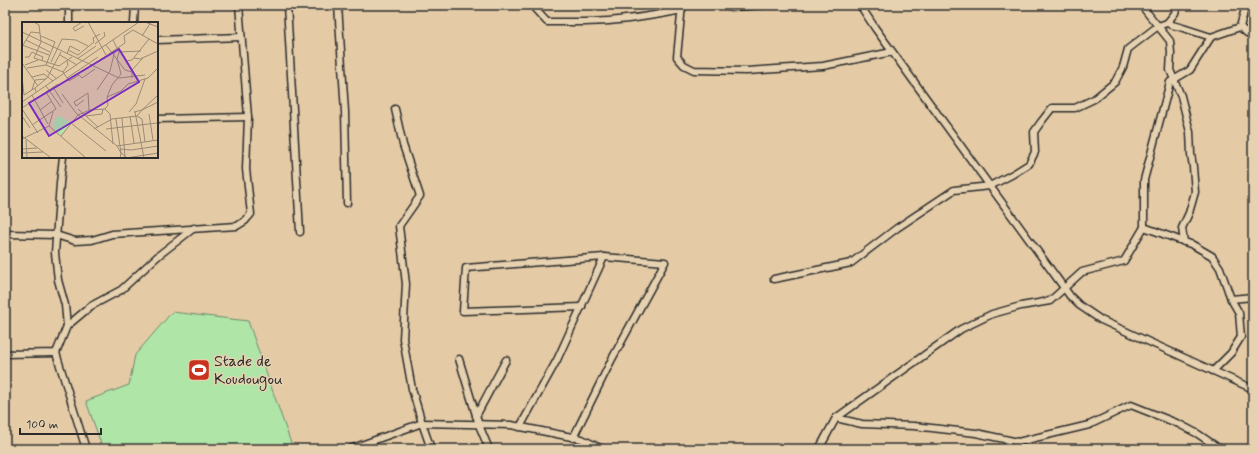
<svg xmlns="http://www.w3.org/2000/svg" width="1258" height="454" viewBox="0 0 1258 454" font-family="Mynerve,sans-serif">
	<rect width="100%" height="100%" fill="#e4cba6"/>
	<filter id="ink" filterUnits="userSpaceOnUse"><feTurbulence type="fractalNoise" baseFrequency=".025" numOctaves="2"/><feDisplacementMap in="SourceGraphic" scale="8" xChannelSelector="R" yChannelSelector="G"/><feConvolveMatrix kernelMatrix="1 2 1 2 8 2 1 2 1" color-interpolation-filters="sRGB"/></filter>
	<g filter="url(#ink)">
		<path fill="#afe6a8" stroke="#6d886a" d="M 172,312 L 248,321 L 293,449 L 103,449 L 86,401 L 129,385 L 135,355 Z"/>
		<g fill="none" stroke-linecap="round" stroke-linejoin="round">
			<g stroke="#2b2b2b" stroke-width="9">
				<g id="minor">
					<path d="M 287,5 L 300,232"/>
					<path d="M 338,5 L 345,112 L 347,203"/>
					<path d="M 535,5 L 535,9 L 547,22 C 571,22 594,23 618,20 C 640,18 661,14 682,10"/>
					<path d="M 682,5 L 677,57 L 684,65 L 694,70 L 747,71 L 823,66 L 892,52"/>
					<path d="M 860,5 L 875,28 L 1070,296 L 1079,305 L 1101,320 L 1253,389"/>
					<path d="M 1141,5 L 1170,41 L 1171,53 L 1170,70 L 1181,96 L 1190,132 L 1191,154 L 1193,167 L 1195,192 L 1189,213 L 1182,228 L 1184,242"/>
					<path d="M 730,7 L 764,5"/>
					<path d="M 69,23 L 69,5"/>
					<path d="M 134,23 L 135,5"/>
					<path d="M 1167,23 L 1172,25 L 1183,28 L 1211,37"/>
					<path d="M 1240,27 L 1247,33 L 1253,34"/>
					<path d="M 157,40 L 241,37"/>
					<path d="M 395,109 L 403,145 L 420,196 L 399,226 L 406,284 L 403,339 L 412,389 L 422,423 L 431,449"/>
					<path d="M 157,119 L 248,117"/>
					<path d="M 63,157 L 60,183 L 55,253 L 58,280 L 65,305 L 67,326"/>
					<path d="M 1144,227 L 1193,245 L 1212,256 L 1220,268 L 1231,299 L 1239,313 L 1241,337 L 1231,353 L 1213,371"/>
					<path d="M 5,234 L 56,235 L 75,241 L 92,240 L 112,234 L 237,226 L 245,221 L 251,214 L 246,169 L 248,117 L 239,5"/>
					<path d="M 774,279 L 851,263 L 897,228 L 954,190 L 990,186 L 1013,174 L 1029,164 L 1035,152 L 1034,132 L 1041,122 L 1052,108 L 1075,108 L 1094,99 L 1115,82 L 1123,67 L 1128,49 L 1158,26 L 1167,23 L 1175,13 L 1178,5"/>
					<path d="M 1231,299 L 1253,297"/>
					<path d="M 56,353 L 86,449"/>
					<path d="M 5,354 L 56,353 L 67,326 L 91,306 L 121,290 L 159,255 L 194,228"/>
					<path d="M 459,359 L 479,425 L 489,449"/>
					<path d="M 476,416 L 506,360"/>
					<path d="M 836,418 L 862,424 L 914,426 L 976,433 L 1018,442 L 1089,425 L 1131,405 L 1179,424 L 1198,434 L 1220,449"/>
					<path d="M 520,427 L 557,360 L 604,257"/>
					<path d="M 573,438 L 612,359 L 665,262 L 604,257 L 466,268 L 463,311 L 582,307"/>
					<path d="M 350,449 L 422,423 L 511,425 L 582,439 L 602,449"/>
					<path d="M 819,449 L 836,418 L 961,329 L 992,314 L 1021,306 L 1050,301 L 1082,272 L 1124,261 L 1144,227 L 1144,180 L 1170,82 L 1190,70 L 1211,37 L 1240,27 L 1246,5"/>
				</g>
			</g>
			<use href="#minor" stroke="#e6d1b0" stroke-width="6"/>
		</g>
	</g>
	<defs>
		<g id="stadium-square" transform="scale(1.15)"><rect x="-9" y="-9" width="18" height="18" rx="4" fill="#c8321e" stroke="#e6d1b0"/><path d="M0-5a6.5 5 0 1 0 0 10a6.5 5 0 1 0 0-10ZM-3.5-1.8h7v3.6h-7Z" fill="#fff"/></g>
	</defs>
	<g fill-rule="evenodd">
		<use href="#stadium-square" x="199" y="370"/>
	</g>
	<g text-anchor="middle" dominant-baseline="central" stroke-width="3" stroke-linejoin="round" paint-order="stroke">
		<g font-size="16" fill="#2b2b2b" stroke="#e6d1b0" text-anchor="start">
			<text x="214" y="361">Stade de<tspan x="214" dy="18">Koudougou</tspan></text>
		</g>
	</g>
	<g transform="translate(22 22)">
		<rect width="136" height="136" fill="#e4cba6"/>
		<path d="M 39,94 L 48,101 L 39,113 L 31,106 L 33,96 Z" fill="#afe6a8"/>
		<path fill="none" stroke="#9a8b75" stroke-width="1" d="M 60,0 L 51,6 L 53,9 L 62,4M 66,0 L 84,33M 123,0 L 136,5M 0,10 L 97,56 L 123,53M 19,14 L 33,20 L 24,43M 120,14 L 129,0M 4,18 L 28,30M 73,22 L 83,14 L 82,10M 0,23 L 27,33M 1,23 L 9,10 L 18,11M 84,23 L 103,48M 46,28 L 56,33 L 72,20 L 71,16 L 78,12M 97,30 L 119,29M 45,32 L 48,24 L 58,29M 38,33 L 55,43M 3,35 L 7,35 L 10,30 L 14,32 L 19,20 L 17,3 L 12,0M 112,36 L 118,37 L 136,29M 55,37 L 74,24M 20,38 L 21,35 L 14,32 L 12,36 L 37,44 L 50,35M 104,39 L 110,38 L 127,17M 29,40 L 40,17 L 54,18 L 66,24M 0,41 L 16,64M 3,43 L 16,38M 5,46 L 24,43 L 41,50 L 47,59 L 57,53M 24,48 L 35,57M 103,48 L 110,50 L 110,56M 41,50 L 46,43 L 45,39M 60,50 L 103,21 L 102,14 L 111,8 L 136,22M 108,50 L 121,36M 56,52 L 60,56 L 73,47M 0,54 L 2,73 L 13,66 L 14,70M 10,55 L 22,52 L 31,59M 45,56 L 76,35M 24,64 L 39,85M 31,65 L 41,81M 13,66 L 25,56 L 39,30M 10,68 L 13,58 L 24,57M 75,68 L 88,49 L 93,28M 40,72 L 54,91 L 95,124 L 99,131 L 98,136M 10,73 L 26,102M 85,75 L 99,69 L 106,62 L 126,56 L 136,46M 62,78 L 54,84 L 52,80 L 66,71 L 67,88M 0,80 L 117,0M 0,86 L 36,62M 0,87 L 16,111M 56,87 L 76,105M 83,87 L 86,83 L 85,75 L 90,63 L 99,52 L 95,37 L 97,30 L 91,18M 18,88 L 30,79M 107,90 L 114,82 L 123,57M 112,90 L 120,88 L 136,73M 113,90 L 122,136M 127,92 L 131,118M 0,94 L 8,106M 64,94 L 80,92 L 81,87M 108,94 L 112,121M 115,94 L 120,97 L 123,120M 100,96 L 103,135M 94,97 L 99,131 L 104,135M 49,101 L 84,129M 10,103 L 34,87 L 24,70M 27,104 L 64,136M 72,107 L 90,97 L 115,94 L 120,88 L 136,80M 84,107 L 135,101M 0,114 L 28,135M 39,114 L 56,93 L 68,88 L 83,87 L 88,92 L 91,122M 0,117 L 27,104 L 31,90M 4,118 L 5,136M 95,124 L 136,118M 0,127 L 15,126M 98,127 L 109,128 L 136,124M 0,131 L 21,130M 11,136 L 30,136M 104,136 L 136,131"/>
		<path fill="#7b2cbf" fill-opacity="0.15" stroke="#7b2cbf" stroke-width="2" d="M 97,27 L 117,60 L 27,114 L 7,81 Z"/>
		<rect width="136" height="136" fill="none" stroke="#2b2b2b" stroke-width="2"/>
	</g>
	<rect width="1258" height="454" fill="none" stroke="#e6d1b0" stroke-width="20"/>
	<rect x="10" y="10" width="1238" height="434" fill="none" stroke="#2b2b2b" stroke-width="1.5" filter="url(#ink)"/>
	<path d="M20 428v6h81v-6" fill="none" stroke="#2b2b2b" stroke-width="2"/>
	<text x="26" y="428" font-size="12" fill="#2b2b2b" stroke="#e6d1b0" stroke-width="3" paint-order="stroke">100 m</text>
</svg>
